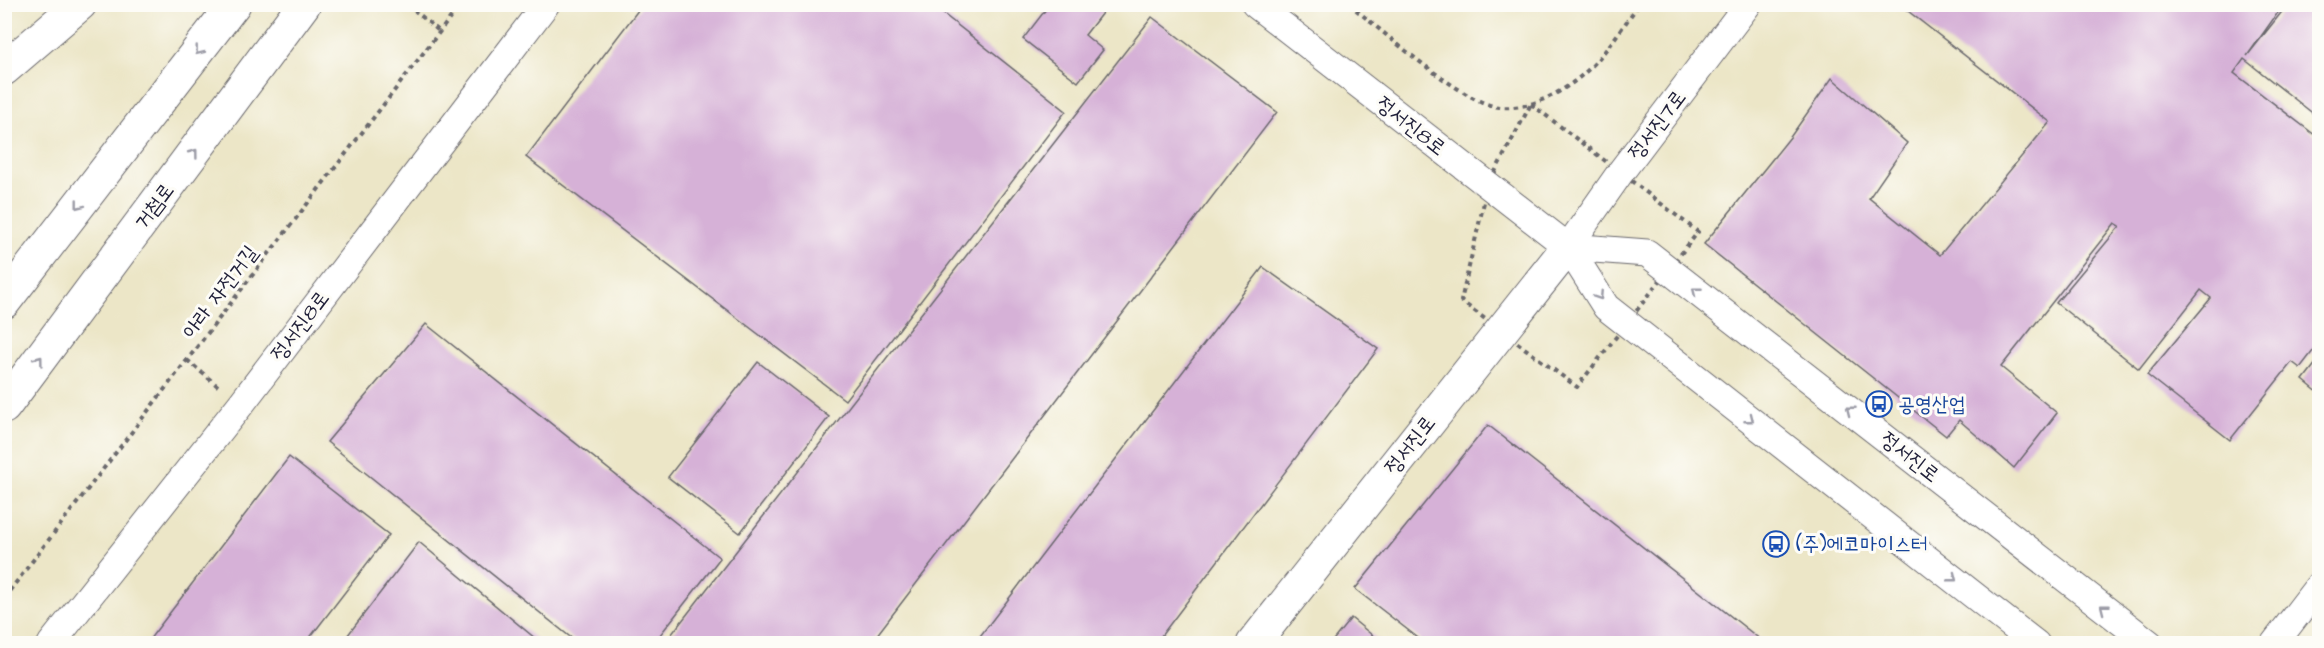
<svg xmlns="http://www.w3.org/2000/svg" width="2324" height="648" viewBox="0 0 2324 648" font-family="'Architects Daughter','Poor Story',sans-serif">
	<rect width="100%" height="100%" fill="#fdfcf7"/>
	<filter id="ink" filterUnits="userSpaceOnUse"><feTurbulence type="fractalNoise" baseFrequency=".0167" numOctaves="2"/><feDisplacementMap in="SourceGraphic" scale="12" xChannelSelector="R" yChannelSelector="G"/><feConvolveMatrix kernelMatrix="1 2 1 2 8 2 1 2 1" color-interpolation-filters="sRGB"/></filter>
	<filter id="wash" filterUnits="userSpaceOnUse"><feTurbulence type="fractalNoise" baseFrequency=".008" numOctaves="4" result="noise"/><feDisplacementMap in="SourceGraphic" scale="24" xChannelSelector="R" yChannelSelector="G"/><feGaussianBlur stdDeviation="1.35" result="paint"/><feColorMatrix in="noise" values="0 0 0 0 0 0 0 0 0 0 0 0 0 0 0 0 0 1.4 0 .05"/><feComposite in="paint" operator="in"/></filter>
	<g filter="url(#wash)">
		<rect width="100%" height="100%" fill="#ece6c7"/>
		<g id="blocks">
			<g fill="#d6b1d7">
				<path d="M 1050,4 L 1109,4 L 1085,35 L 1103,50 L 1078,82 L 1023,39 Z"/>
				<path d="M 1899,4 L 2284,4 L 2247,56 L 2288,4 L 2320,4 L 2320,119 L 2244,59 L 2234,73 L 2320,139 L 2320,342 L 2300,368 L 2292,362 L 2230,440 L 2147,375 L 2211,298 L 2201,290 L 2139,369 L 2056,303 L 2120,226 L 2115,223 L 2001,367 L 2057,413 L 2014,468 L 1959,420 L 1946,436 L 1704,244 L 1791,136 L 1832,78 L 1907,143 L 1869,198 L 1940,255 L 2050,122 Z"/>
				<path d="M 642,5 L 932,5 L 1066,111 L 845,400 L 526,157 Z"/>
				<path d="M 1152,17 L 1277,112 L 870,644 L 664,644 Z"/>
				<path d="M 1263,267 L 1378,349 L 1155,644 L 974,644 Z"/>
				<path d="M 426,324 L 720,558 L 653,644 L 579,644 L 327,442 Z"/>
				<path d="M 2320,358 L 2320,394 L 2303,380 Z"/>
				<path d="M 758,362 L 829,417 L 740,533 L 668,477 Z"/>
				<path d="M 1488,425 L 1766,644 L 1426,644 L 1355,589 Z"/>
				<path d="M 289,457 L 389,535 L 305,644 L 146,644 Z"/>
				<path d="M 419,542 L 542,644 L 341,644 Z"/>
				<path d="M 1351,618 L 1383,644 L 1330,644 Z"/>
			</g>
		</g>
	</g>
	<g filter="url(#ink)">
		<use href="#blocks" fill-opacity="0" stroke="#69676c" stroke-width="1.5"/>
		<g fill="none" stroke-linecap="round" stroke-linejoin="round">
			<g stroke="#69676c" stroke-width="29">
				<g id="minor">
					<path d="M 1255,4 L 1568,247 L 1606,307 L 2036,644"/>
					<path d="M 1568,247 L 1647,253 L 2150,644"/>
					<path d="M 1568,247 L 1620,173 L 1748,4"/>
					<path d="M 51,644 L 241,404 L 546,4"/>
					<path d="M 2274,644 L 2320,584"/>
				</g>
			</g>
			<g stroke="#69676c" stroke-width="35">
				<g id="tertiary">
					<path d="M 4,302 L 234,4"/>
					<path d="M 4,407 L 304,4"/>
					<path d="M 1253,644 L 1568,247"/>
				</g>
			</g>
			<g stroke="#69676c" stroke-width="35">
				<path id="motorway" d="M 4,69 L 80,4"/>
			</g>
			<g stroke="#69676c" stroke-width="4" stroke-dasharray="4.5 4.5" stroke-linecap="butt">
				<path d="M 407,4 L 439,31"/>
				<path d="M 1349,4 C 1380,29 1464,104 1499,107 C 1534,110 1568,90 1592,66 C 1609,48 1624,25 1639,4"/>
				<path d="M 1531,104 L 1698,232 L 1577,387 L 1461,301 L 1488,185 Z"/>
				<path d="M 187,360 L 219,387"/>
				<path d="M 4,598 L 461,4"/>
			</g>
			<use href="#minor" stroke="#fff" stroke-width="27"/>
			<use href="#tertiary" stroke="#fff" stroke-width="33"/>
			<use href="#motorway" stroke="#fff" stroke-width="33"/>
		</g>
		<defs><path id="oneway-chevron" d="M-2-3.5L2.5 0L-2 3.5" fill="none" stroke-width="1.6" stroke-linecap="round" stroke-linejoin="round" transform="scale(1.5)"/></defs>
		<g stroke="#9c9ca7">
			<use href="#oneway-chevron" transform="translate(199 51) rotate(128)"/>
			<use href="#oneway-chevron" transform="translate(194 153) rotate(-53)"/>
			<use href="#oneway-chevron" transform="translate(79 205) rotate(128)"/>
			<use href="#oneway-chevron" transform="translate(1696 291) rotate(-142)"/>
			<use href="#oneway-chevron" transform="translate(1599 296) rotate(57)"/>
			<use href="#oneway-chevron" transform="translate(39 360) rotate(-53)"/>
			<use href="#oneway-chevron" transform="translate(1850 410) rotate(-142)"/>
			<use href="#oneway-chevron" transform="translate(1750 419) rotate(38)"/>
			<use href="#oneway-chevron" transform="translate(1953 578) rotate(38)"/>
			<use href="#oneway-chevron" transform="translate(2104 608) rotate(-142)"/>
		</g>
	</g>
	<defs>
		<g id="bus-ring" transform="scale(1.35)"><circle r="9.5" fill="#fdfcf7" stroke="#1a4fb4" stroke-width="1.5"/><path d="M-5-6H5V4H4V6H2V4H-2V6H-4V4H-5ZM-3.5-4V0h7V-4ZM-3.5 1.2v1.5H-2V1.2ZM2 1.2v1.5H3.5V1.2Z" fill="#1a4fb4"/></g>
	</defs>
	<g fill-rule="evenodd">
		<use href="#bus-ring" x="1879" y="404"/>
		<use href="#bus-ring" x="1776" y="544"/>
	</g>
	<g text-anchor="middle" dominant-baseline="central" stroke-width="6" stroke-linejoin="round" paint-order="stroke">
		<g font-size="21" fill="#22223b" stroke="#fdfcf7">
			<text transform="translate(1657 125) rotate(-53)">정서진7로</text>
			<text transform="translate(1411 126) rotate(38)">정서진8로</text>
			<text transform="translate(154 206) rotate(-53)">거첨로</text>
			<text transform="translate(220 292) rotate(-53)">아라 자전거길</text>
			<text transform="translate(300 326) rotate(-53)">정서진8로</text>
			<text transform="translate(1410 445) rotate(-52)">정서진로</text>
			<text transform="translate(1910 457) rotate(38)">정서진로</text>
		</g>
		<g font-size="21" fill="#164399" stroke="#fdfcf7" text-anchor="start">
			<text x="1898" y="404">공영산업</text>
			<text x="1796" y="544">(주)에코마이스터</text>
		</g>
	</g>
	<rect width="2324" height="648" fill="none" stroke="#fdfcf7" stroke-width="24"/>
</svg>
